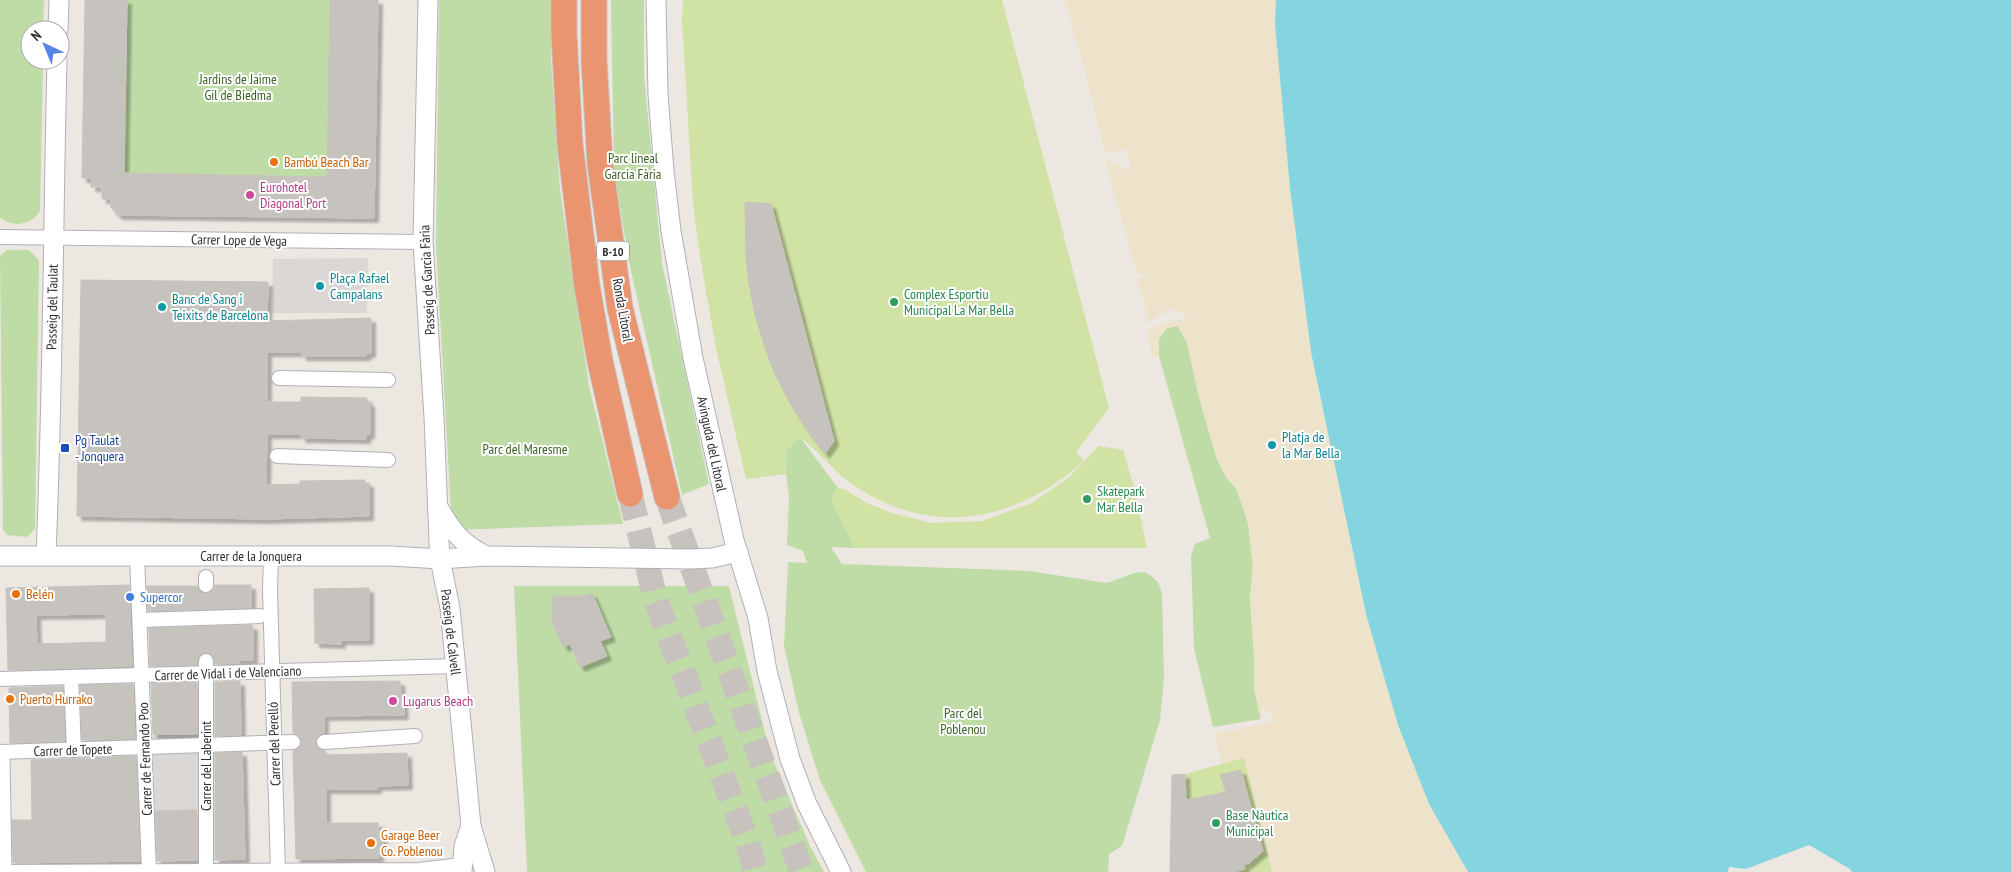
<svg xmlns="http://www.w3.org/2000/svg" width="2011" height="872" viewBox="0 0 2011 872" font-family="'PT Sans Narrow',sans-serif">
	<defs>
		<filter id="shadow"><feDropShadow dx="4.5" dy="4.5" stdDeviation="1" flood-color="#0004"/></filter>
	</defs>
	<rect width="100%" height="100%" fill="#ede7e2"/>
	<g fill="#c0dca6">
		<path d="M 0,0 L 44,0 L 43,30 L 30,30 L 30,60 L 43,60 L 40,211 C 32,225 13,228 0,218 Z"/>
		<path d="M 127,0 L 330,0 L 327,177 L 124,173 Z"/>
		<path d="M 439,0 L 551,0 L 551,60 L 560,190 L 589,386 L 623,524 L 452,530 L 436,244 Z"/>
		<path d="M 611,0 L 644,0 L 644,76 L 662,263 L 709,484 L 682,495 L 629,262 L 614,171 Z"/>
		<path d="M 7,250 L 29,250 L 39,260 L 35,529 L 27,537 L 7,535 L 3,530 L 0,256 Z"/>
		<path d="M 1178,326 L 1187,343 L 1200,401 L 1217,459 L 1226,477 L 1237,490 L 1248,523 L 1253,566 L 1250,598 L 1254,656 L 1254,689 L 1261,719 L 1213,727 L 1194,648 L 1191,556 L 1195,544 L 1210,538 L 1159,356 L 1159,339 L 1167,328 Z"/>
		<path d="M 800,437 L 838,488 L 834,491 L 832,502 L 855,548 L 831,547 L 842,564 L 1029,571 L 1107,583 L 1134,573 L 1144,572 L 1150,575 L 1158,582 L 1162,593 L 1164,678 L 1160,720 L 1122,846 L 1109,854 L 1108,872 L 866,872 L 820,780 L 799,713 L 784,646 L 788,562 L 807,563 L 803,551 L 787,545 L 789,496 L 786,474 L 785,451 Z"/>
		<path d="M 514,586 L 729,586 L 770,753 L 810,846 L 824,872 L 527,872 Z"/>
	</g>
	<path fill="#ede3ca" d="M 1064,0 L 1276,0 L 1275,24 L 1290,188 L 1311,352 L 1366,614 L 1429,804 L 1468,872 L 1272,872 L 1244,759 L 1222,764 L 1215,734 L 1277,721 L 1263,707 L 1261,719 L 1254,689 L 1254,656 L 1250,598 L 1253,566 L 1248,523 L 1237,490 L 1226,477 L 1217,459 L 1200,401 L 1187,343 L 1178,326 L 1167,328 L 1159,339 L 1159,356 L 1152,357 L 1147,329 L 1189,317 L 1170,308 L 1149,323 L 1138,280 L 1145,273 L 1137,274 L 1105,160 L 1131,170 L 1126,149 L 1105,154 L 1082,59 Z"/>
	<g fill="#d0e2a4">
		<path d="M 683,0 L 1002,0 L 1109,408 L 1076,452 L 1084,461 C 1013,524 927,539 848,481 C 831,468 817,450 800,437 L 785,451 L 786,474 L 746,479 L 716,348 L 700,257 L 693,203 L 682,21 Z"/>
		<path d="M 1099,446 L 1123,450 L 1134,487 L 1147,548 L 855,548 L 832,502 L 831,497 L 834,491 L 839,488 L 844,489 L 867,503 L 892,513 L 931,523 L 982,521 L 1032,503 L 1068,478 Z"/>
		<path d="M 1244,758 L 1272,872 L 1170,872 L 1172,775 L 1185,774 Z"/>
	</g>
	<g fill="#dad7d4">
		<path d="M 368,258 L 367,313 L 272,313 L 273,259 Z"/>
		<path d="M 151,734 L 198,734 L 201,810 L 153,811 Z"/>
	</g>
	<path fill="#84d5e0" d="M 1276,0 L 2011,0 L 2011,872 L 1468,872 L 1429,804 L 1398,725 L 1366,614 L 1311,352 L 1290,188 L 1275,24 Z"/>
	<path fill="#ede7e2" d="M 1809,845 L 1850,869 L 1852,872 L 1728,872 L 1729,867 L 1746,869 Z"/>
	<g fill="#c6c2bd" stroke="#c8c2bc" fill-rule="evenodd" filter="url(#shadow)">
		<path d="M 85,0 L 127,0 L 124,173 L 327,177 L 330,0 L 378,0 L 374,218 L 118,215 L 111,208 L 111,199 L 102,199 L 102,187 L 91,187 L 92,178 L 82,178 Z"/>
		<path d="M 745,202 L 771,204 L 834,441 L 825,454 L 806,429 L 791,405 L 773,370 L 765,347 L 755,315 L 749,284 L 746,258 Z"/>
		<path d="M 81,280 L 268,282 L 267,321 L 371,318 L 371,353 L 366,353 L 366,356 L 302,356 L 302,352 L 267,352 L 267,402 L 301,402 L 301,397 L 367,398 L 367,402 L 370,402 L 370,434 L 367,434 L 366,439 L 301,438 L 302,434 L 267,434 L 266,485 L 300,484 L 300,481 L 365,480 L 365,483 L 369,483 L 369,516 L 266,519 L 77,516 Z"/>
		<path d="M 129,585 L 132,666 L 8,670 L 6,588 ZM 106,614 L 106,642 L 37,644 L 36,615 Z"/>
		<path d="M 215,585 L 251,585 L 251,608 L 148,611 L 147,586 L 197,586 L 201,592 L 206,594 L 213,590 Z"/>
		<path d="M 369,588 L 369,640 L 341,640 L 341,644 L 315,643 L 314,589 Z"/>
		<path d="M 592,593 L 611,637 L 600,641 L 607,656 L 580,667 L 570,644 L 564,647 L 551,620 L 553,619 L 553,596 L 584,596 Z"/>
		<path d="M 251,625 L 253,627 L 253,660 L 239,660 L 239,663 L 215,664 L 213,656 L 206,652 L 199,656 L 197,665 L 150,666 L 149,628 Z"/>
		<path d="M 240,681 L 241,735 L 215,736 L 215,682 Z"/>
		<path d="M 400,681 L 401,695 L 403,696 L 404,715 L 324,716 L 324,733 L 319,735 L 315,742 L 317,747 L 325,751 L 325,755 L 407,753 L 408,785 L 377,786 L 377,789 L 326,789 L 326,823 L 378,823 L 378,831 L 382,830 L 383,849 L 379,849 L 379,858 L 296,859 L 293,751 L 298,749 L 302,742 L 300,737 L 293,733 L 292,682 Z"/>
		<path d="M 197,682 L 197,734 L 153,734 L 151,683 Z"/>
		<path d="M 133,684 L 135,739 L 82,740 L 80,685 Z"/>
		<path d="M 63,686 L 65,741 L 10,743 L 9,688 Z"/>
		<path d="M 242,752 L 245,859 L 215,860 L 215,753 Z"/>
		<path d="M 136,756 L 140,861 L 13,863 L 12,820 L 32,820 L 31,760 Z"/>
		<path d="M 1241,770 L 1263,851 L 1249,863 L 1244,865 L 1245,869 L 1234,872 L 1170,872 L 1172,775 L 1185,774 L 1186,800 L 1226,792 L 1220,775 Z"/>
		<path d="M 197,810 L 197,860 L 157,861 L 155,811 Z"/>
	</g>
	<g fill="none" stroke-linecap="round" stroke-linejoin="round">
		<g stroke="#c7c2be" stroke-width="14" stroke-dasharray="14 7" stroke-linecap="butt">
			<path d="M 206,585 L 206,608"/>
			<path d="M 206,661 L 206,629"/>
			<path d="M 293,742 L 324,742"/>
		</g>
		<g stroke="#c7c2be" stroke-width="25" stroke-dasharray="25 12" stroke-linecap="butt">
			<path d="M 630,494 L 656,601 L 747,841 L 756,872"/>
			<path d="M 667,497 L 802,872"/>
		</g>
		<g stroke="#aeb1b8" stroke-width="16">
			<g id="street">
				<path d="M 0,237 L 423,242"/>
				<path d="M 279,378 L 388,380"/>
				<path d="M 277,456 L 388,460"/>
				<path d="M 137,556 L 149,872"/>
				<path d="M 271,556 L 270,590 L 278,872"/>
				<path d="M 206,585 L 206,577"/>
				<path d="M 140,620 L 260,616"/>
				<path d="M 206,661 L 206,871"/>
				<path d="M 71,677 L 74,750"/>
				<path d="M 0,679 L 456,666"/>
				<path d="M 324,742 L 415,736"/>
				<path d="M 0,752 L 293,742"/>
				<path d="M 8,872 L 419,870 L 462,865"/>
			</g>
		</g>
		<g stroke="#aeb1b8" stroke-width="21">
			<g id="secondary">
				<path d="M 428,0 L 423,242 L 434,417 L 439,541 L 440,559 L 450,608 L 471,826 L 485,872"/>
				<path d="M 656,0 L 658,94 L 664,171 L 671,231 L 693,358 L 734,540 L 758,618 L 767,671 L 790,759 L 807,804 L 841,872"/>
				<path d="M 58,30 L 59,0"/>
				<path d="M 438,507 C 452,531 461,543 486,556"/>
				<path d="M 46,555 C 53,390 53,225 57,60"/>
				<path d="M 0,556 L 391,556 L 440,559 L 486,556 L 690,559 L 712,558 L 738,552"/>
				<path d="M 0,756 L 2,872"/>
				<path d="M 462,872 L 464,846 L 471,826"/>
			</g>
		</g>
		<g stroke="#c4c4c4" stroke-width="27">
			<g id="highway">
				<path d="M 564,0 L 564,34 L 570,144 L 587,286 L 600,361 L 630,494"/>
				<path d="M 594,0 L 594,60 L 600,164 L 620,308 L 667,497"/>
			</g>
		</g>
		<use href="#street" stroke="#fff" stroke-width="14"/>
		<use href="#secondary" stroke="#fff" stroke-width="19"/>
		<use href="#highway" stroke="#eb9470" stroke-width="25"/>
	</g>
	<g fill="#e8710a" stroke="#fff" stroke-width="2">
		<circle cx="274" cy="162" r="5"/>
		<circle cx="16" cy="594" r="5"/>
		<circle cx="10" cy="699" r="5"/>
		<circle cx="371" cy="843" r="5"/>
	</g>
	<g fill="#d1479c" stroke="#fff" stroke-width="2">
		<circle cx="250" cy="195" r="5"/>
		<circle cx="393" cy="701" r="5"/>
	</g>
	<g fill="#0f9aa8" stroke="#fff" stroke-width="2">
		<circle cx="320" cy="286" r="5"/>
		<circle cx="162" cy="307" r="5"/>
		<circle cx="1272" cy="445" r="5"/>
	</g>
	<g fill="#2e9e5b" stroke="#fff" stroke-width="2">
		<circle cx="894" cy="302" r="5"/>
		<circle cx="1087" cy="499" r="5"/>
		<circle cx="1216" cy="823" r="5"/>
	</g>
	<rect fill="#1a4fb4" stroke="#fff" stroke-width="2" x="60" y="443" width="10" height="10" rx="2.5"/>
	<circle fill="#3f7fe0" stroke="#fff" stroke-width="2" cx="130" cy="597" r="5"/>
	<g text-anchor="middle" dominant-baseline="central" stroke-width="4" stroke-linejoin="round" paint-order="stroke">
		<rect fill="#fff" stroke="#6d6d6d" stroke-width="1" x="597" y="241.5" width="32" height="19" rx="4"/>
		<g font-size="12" font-weight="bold" fill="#2e2e2e">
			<text x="613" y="251">B-10</text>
		</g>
		<g font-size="14" fill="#3a6325" stroke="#fff">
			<text x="238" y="79">Jardins de Jaime<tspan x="238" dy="16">Gil de Biedma</tspan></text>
			<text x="633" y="158">Parc lineal<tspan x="633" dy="16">Garcia Fària</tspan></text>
			<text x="525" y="449">Parc del Maresme</text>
			<text x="963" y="713">Parc del<tspan x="963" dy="16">Poblenou</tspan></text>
		</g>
		<g font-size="14" fill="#c56008" stroke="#fff" text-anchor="start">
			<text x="284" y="162">Bambú Beach Bar</text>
			<text x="26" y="594">Belén</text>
			<text x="20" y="699">Puerto Hurrako</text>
			<text x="381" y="835">Garage Beer<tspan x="381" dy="16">Co. Poblenou</tspan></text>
		</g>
		<g font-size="14" fill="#b23c85" stroke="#fff" text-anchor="start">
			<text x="260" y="187">Eurohotel<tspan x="260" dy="16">Diagonal Port</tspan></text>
			<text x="403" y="701">Lugarus Beach</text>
		</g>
		<g font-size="14" fill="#2e2e2e" stroke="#fff">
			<text transform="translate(239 240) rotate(1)">Carrer Lope de Vega</text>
			<text transform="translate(427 280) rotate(-93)">Passeig de Garcia Fària</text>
			<text transform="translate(52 307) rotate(-89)">Passeig del Taulat</text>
			<text transform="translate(623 310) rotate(80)">Ronda Litoral</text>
			<text transform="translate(712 444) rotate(78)">Avinguda del Litoral</text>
			<text x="251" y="556">Carrer de la Jonquera</text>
			<text transform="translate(451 632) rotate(83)">Passeig de Calvell</text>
			<text transform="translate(228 673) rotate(-2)">Carrer de Vidal i de Valenciano</text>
			<text transform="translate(274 744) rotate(-92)">Carrer del Perelló</text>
			<text transform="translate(73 750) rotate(-2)">Carrer de Topete</text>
			<text transform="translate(145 759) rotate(-92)">Carrer de Fernando Poo</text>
			<text transform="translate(206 766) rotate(-90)">Carrer del Laberint</text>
		</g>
		<g font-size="14" fill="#0d838f" stroke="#fff" text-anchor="start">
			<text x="330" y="278">Plaça Rafael<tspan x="330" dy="16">Campalans</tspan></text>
			<text x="172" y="299">Banc de Sang i<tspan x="172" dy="16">Teixits de Barcelona</tspan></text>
			<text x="1282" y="437">Platja de<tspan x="1282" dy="16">la Mar Bella</tspan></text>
		</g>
		<g font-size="14" fill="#27864d" stroke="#fff" text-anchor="start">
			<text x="904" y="294">Complex Esportiu<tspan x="904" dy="16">Municipal La Mar Bella</tspan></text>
			<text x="1097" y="491">Skatepark<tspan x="1097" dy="16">Mar Bella</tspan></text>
			<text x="1226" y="815">Base Nàutica<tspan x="1226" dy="16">Municipal</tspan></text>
		</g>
		<g font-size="14" fill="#164399" stroke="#fff" text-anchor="start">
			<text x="75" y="440">Pg Taulat<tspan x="75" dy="16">- Jonquera</tspan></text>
		</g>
		<g font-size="14" fill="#366cbe" stroke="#fff" text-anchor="start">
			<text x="140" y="597">Supercor</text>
		</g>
	</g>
	<g transform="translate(45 45) rotate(316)"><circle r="24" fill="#ffffff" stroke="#ababab"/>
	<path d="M0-4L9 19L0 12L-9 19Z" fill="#5885e4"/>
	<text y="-8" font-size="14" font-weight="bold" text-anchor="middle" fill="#2e2e2e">N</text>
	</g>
</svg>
